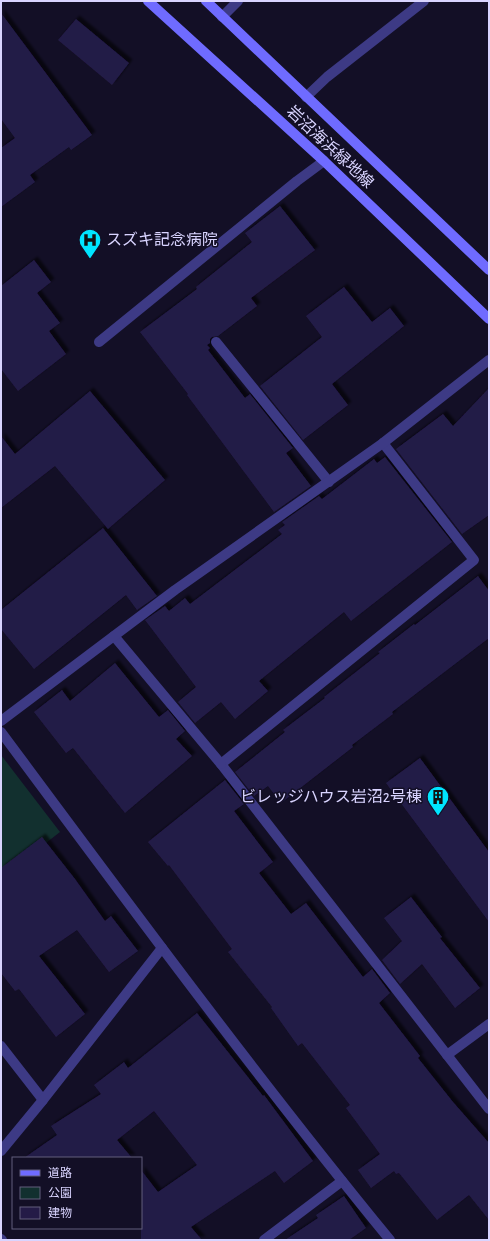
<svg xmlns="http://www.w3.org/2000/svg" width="490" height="1241" viewBox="0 0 490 1241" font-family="'Alegreya Sans','Noto Sans JP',sans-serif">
	<defs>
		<filter id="shadow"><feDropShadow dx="3.5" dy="-3.5" stdDeviation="1" flood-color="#0009"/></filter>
	</defs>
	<rect width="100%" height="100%" fill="#130f26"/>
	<path fill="#12302f" d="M 1,755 L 60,832 L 1,878 Z"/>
	<g fill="#241b47" filter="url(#shadow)">
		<path d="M 1,13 L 92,135 L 71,150 L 69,147 L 30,175 L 35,182 L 1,207 L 1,148 L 15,138 L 1,119 Z"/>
		<path d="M 76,19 L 129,63 L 112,85 L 58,40 Z"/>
		<path d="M 280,206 L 315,250 L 251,298 L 257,306 L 218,336 L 212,337 L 210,339 L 210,343 L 207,345 L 210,348 L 208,350 L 245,398 L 250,394 L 293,448 L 286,453 L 311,486 L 274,512 L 187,395 L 188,394 L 140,332 L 197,289 L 196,287 L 252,242 L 245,233 Z"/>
		<path d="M 34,260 L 51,282 L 37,293 L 60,323 L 49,331 L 66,354 L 18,391 L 1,369 L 1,286 Z"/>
		<path d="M 344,287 L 372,322 L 390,308 L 404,326 L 332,384 L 348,405 L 303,440 L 260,386 L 322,337 L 306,316 Z"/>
		<path d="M 489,388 L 489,515 L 462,534 L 396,449 L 443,414 L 453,426 Z"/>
		<path d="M 90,391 L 165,480 L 108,529 L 55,466 L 1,508 L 1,436 L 15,454 Z"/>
		<path d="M 385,457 L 452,542 L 351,621 L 344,612 L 259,681 L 268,691 L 235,719 L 221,702 L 195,723 L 178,702 L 196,687 L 145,620 L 165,606 L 169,611 L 185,598 L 190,604 L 282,534 L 278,530 L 285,525 L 282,522 L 319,496 L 322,499 L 374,459 L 377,463 Z"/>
		<path d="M 103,528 L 157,596 L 137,610 L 126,595 L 34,669 L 1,629 L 1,610 Z"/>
		<path d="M 478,576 L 489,591 L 489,638 L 392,712 L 393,714 L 352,745 L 353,747 L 281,803 L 268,786 L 254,796 L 235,772 L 285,732 L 283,730 L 325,698 L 324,697 L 380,653 L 378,652 L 414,624 L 415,625 Z"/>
		<path d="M 115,663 L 159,717 L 168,710 L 185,731 L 176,739 L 192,756 L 125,813 L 73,748 L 66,753 L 34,712 L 62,690 L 70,701 Z"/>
		<path d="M 420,758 L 489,852 L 489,922 L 386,783 Z"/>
		<path d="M 225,780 L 244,804 L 234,811 L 273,862 L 259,873 L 291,914 L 306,903 L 363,977 L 372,969 L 390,993 L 379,1003 L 420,1056 L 418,1058 L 453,1102 L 489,1143 L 489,1220 L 469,1195 L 437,1220 L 399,1173 L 396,1174 L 394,1171 L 371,1188 L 358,1170 L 380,1154 L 346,1108 L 350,1105 L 302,1043 L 298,1046 L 271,1008 L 272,1007 L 228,952 L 232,949 L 169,865 L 168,866 L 148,842 Z"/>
		<path d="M 42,837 L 75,879 L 105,921 L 111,916 L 138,951 L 109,972 L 77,930 L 39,956 L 85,1014 L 56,1037 L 19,989 L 15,991 L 1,973 L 1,868 Z"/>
		<path d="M 411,897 L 442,937 L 440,938 L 480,988 L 455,1008 L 422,964 L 400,984 L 382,960 L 402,941 L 384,918 Z"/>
		<path d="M 197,1013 L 263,1096 L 264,1095 L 313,1161 L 284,1183 L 275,1171 L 191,1227 L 202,1240 L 141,1240 L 141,1170 L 158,1192 L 197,1165 L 154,1111 L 117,1140 L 132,1158 L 24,1158 L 57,1135 L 51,1126 L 101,1094 L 94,1085 L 124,1062 L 128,1068 Z"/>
		<path d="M 344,1196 L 366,1228 L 349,1240 L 285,1240 L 318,1218 L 316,1215 Z"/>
	</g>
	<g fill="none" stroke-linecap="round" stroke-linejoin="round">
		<path stroke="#3d3a85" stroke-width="10" d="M 222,17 L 238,1"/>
		<g stroke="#3d3a85" stroke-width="10">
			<path d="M 306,97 L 327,77 L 424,1"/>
			<path d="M 99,342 L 297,181 L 324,161"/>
			<path d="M 216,342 L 329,482"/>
			<path d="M 383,443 L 474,560 L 221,764 L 489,1109"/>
			<path d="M 114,636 L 221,764"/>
			<path d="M 1,721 L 175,590 L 383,443 L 489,360"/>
			<path d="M 1,732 C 128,903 255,1075 390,1240"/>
			<path d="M 1,1046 L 43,1100"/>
			<path d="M 447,1055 L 489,1024"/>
			<path d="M 1,1151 L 43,1100 L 162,948"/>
			<path d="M 1,1239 L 2,1240"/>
			<path d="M 264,1240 L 342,1181"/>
		</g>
		<g stroke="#6f6bff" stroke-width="10">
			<path d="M 148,1 L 324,161 L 489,319"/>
			<path d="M 206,1 L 489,270"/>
		</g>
	</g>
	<defs>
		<g id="hospital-pin" transform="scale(1.15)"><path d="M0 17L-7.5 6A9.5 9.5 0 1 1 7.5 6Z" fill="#00e5ff" stroke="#130f26"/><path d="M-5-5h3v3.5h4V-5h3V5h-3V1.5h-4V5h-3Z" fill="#111"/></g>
		<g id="building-pin" transform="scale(1.15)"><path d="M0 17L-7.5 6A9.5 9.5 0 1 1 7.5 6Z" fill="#00e5ff" stroke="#130f26"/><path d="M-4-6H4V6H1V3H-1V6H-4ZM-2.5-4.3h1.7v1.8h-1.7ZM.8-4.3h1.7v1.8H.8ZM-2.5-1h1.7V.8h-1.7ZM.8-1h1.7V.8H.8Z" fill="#111"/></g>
	</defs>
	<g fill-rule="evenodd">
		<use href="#hospital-pin" x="90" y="240"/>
		<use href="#building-pin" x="438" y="797"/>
	</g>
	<g text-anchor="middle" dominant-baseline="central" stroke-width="3" stroke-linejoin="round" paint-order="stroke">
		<g font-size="16" fill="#d9d4ff" stroke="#130f26">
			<text transform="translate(330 147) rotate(43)">岩沼海浜緑地線</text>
		</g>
		<g font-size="16" fill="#d9d4ff" stroke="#130f26" text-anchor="start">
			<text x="106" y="240">スズキ記念病院</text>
			<text x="422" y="797" text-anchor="end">ビレッジハウス岩沼2号棟</text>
		</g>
	</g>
	<rect width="490" height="1241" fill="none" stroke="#d9d4ff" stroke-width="4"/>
	<rect x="12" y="1157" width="130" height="72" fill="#130f26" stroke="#625e7d"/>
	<rect x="20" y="1170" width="20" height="6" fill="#6f6bff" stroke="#625e7d"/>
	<text x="48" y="1177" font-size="12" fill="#d9d4ff">道路</text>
	<rect x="20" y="1187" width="20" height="12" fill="#12302f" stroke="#625e7d"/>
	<text x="48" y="1197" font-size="12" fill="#d9d4ff">公園</text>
	<rect x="20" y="1207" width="20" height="12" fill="#241b47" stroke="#625e7d"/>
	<text x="48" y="1217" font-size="12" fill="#d9d4ff">建物</text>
</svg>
